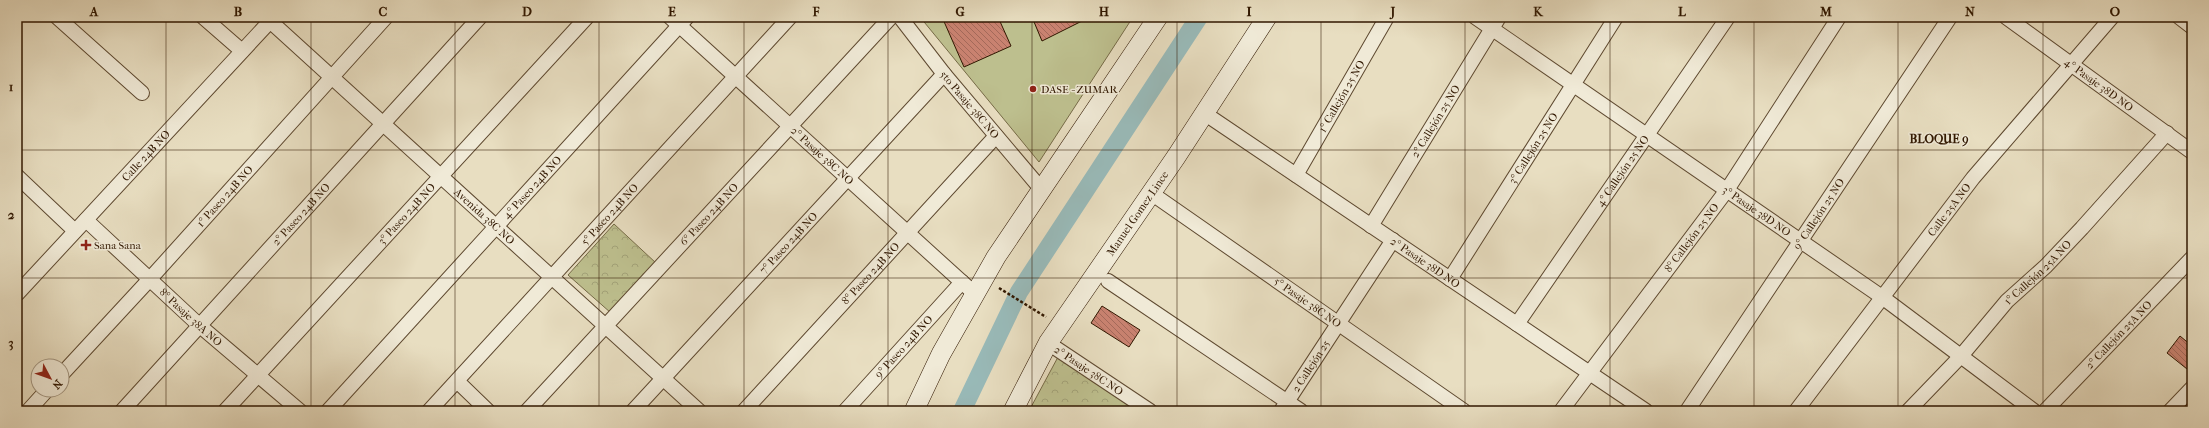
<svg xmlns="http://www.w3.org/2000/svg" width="2209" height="428" viewBox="0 0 2209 428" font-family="'IM FELL French Canon',serif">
	<defs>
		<pattern id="forest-crowns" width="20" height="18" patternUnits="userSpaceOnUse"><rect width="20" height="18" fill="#bdbf8e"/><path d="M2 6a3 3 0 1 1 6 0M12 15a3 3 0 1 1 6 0" fill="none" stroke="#a3a379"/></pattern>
		<pattern id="building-back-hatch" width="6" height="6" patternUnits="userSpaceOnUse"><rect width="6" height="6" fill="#c98270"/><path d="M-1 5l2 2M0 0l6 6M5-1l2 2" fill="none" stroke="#a4695a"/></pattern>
	</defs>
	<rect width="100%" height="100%" fill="#e8dec1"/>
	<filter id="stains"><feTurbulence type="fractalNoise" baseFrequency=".005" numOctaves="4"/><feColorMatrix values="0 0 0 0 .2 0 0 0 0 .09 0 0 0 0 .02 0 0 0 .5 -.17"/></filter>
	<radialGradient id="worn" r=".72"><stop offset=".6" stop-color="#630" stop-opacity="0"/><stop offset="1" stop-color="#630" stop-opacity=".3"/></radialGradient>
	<path fill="#bdbf8e" stroke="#766b47" d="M 920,17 L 1133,17 L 1039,162 Z"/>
	<g fill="url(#forest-crowns)" stroke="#766b47">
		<path d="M 614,224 L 656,263 L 611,313 L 568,275 Z"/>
		<path d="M 1058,357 L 1141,411 L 1034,411 L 1030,409 Z"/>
	</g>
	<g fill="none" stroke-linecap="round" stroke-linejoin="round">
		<path stroke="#99bbba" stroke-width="18" d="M 962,411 L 1019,292 L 1199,17"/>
	</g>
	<g fill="url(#building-back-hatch)" stroke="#301700">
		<path d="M 942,17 L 998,17 L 1011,46 L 964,67 Z"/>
		<path d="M 1032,17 L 1090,17 L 1042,41 Z"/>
		<path d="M 1102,306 L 1140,330 L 1129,347 L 1091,323 Z"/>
		<path d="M 2180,336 L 2192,346 L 2192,373 L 2167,353 Z"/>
	</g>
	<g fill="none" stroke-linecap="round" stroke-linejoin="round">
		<g stroke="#5e4930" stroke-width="16">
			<g id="minor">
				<path d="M 57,17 L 142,93"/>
				<path d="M 203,17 L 242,51"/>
				<path id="s1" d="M 670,17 L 975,294"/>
				<path id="s2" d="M 900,17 L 944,74 L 1042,190"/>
				<path id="s3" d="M 1475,17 L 1882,297 L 2034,411"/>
				<path id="s4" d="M 2006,17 L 2192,152"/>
				<path d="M 2179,17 L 2192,27"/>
				<path id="s5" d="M 270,21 L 699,411"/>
				<path id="s6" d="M 1204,113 L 1646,411"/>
				<path id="s7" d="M 1296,175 L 1387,17"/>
				<path d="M 17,176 L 75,231"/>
				<path id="s8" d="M 1151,193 L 1464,411"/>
				<path id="s9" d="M 86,220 L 200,326 L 300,411"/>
				<path id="s10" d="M 1371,226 L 1499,17"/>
				<path id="s11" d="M 1450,279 L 1616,17"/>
				<path d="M 1108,281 L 1301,411"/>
				<path id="s12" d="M 17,294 L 274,17"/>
				<path id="s13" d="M 1517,324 L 1728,17"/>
				<path id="s14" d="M 1048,343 L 1150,411"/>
				<path id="s15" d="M 62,374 L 149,280 L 386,17"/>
				<path d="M 457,381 L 488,411"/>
				<path d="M 28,411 L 47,390"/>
				<path id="s16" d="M 122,411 L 480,17"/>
				<path id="s17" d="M 225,411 L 587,17"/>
				<path id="s18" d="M 328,411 L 687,17"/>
				<path id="s19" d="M 429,411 L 790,17"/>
				<path id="s20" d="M 527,411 L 891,17"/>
				<path id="s21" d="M 633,411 L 944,74"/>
				<path id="s22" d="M 744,411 L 996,136"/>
				<path id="s23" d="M 845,411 L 962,282"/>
				<path id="s24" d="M 1281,411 L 1393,240"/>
				<path id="s25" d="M 1561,411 L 1727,190 L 1839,17"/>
				<path id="s26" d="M 1687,411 L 1950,17"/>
				<path id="s27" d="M 1796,411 L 1973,178 L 2112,17"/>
				<path id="s28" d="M 1908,411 L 1961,356 L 2007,301 L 2046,266 L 2082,228 L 2167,133"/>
				<path id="s29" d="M 2045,411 L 2192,258"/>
				<path d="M 2170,411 L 2192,388"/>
			</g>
		</g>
		<g stroke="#301700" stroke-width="20">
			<g id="secondary">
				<path d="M 914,411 L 941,354 L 996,257 L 1158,17"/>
				<path id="s30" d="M 1013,411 L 1048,343 L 1176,157 L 1267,17"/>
			</g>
		</g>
		<path stroke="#301700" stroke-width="2.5" stroke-dasharray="3 2" stroke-linecap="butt" d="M 999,288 L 1046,317"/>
		<use href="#minor" stroke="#f0ead7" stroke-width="14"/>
		<use href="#secondary" stroke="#f0ead7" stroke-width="19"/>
	</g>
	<path fill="none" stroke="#301700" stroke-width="1" stroke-opacity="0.55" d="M 166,17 L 166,411M 311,17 L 311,411M 455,17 L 455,411M 599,17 L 599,411M 744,17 L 744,411M 888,17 L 888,411M 1032,17 L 1032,411M 1177,17 L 1177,411M 1321,17 L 1321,411M 1465,17 L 1465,411M 1610,17 L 1610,411M 1754,17 L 1754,411M 1898,17 L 1898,411M 2043,17 L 2043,411M 17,150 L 2192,150M 17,278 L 2192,278"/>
	<g fill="#8f2418" stroke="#f0ead7" stroke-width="1.5">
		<circle cx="1033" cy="89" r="4"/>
		<path d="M84 239h4v4h4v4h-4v4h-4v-4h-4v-4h4z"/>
	</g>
	<g text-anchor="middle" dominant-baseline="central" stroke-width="3" stroke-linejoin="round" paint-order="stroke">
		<g font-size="11" fill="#301700" stroke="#f0ead7">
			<text stroke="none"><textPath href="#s4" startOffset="115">4° Pasaje 38D NO</textPath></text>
			<text stroke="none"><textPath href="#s7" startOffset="91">1° Callejón 25 NO</textPath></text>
			<text stroke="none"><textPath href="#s2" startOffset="112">5to Pasaje 38C NO</textPath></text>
			<text stroke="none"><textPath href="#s10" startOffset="123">2° Callejón 25 NO</textPath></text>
			<text stroke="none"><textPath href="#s11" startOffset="155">3° Callejón 25 NO</textPath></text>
			<text stroke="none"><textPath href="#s1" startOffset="206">2° Pasaje 38C NO</textPath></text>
			<text stroke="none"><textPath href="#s12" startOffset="189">Calle 24B NO</textPath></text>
			<text stroke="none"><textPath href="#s13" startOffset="186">4° Callejón 25 NO</textPath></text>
			<text stroke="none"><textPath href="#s18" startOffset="303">4° Paseo 24B NO</textPath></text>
			<text stroke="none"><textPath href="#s15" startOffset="241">1° Paseo 24B NO</textPath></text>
			<text stroke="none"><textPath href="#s27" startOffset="253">Calle 25A NO</textPath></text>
			<text stroke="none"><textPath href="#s3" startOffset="342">3° Pasaje 38D NO</textPath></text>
			<text stroke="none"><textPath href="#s30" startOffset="234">Manuel Gomez Lince</textPath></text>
			<text stroke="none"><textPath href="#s16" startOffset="266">2° Paseo 24B NO</textPath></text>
			<text stroke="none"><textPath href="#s17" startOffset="268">3° Paseo 24B NO</textPath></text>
			<text stroke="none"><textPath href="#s19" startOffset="267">5° Paseo 24B NO</textPath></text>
			<text stroke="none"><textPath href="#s20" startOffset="268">6° Paseo 24B NO</textPath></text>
			<text stroke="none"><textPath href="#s26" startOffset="237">9° Callejón 25 NO</textPath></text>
			<text stroke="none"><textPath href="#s5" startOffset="290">Avenida 38C NO</textPath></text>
			<text stroke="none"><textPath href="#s25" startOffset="217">8° Callejón 25 NO</textPath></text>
			<text stroke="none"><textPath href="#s21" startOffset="229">7° Paseo 24B NO</textPath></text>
			<text stroke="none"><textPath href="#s6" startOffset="267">2° Pasaje 38D NO</textPath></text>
			<text stroke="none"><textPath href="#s28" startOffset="190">1° Callejón 25A NO</textPath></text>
			<text stroke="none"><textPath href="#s22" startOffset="187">8° Paseo 24B NO</textPath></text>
			<text stroke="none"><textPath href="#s8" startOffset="191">5° Pasaje 38C NO</textPath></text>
			<text stroke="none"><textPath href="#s9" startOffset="143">8° Pasaje 38A NO</textPath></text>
			<text stroke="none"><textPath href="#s29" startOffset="106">2° Callejón 25A NO</textPath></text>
			<text stroke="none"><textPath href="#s23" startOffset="87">9° Paseo 24B NO</textPath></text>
			<text stroke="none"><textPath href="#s24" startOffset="54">2 Callejón 25</textPath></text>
			<text stroke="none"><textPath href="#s14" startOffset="49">2° Pasaje 38C NO</textPath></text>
		</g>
		<g font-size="11" fill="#301700" stroke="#f0ead7" text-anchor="start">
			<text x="1041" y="89">DASE - ZUMAR</text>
			<text x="94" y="245">Sana Sana</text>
		</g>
		<g font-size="12" font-weight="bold" fill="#301700" stroke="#f0ead7">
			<text x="1939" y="139">BLOQUE 9</text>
		</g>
	</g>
	<rect width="2209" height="428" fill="none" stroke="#e8dec1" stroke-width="44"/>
	<g transform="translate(50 378) rotate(131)"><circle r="19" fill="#f0ead7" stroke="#a39681"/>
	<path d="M0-3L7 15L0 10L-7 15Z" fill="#8f2418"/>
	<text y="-6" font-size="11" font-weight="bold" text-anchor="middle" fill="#301700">N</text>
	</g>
	<rect x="22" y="22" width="2165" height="384" fill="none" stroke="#301700" stroke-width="1.5"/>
	<g font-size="13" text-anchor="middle" font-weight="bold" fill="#301700">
		<text x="94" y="16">A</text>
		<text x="238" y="16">B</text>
		<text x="383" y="16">C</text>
		<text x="527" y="16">D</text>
		<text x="672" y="16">E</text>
		<text x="816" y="16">F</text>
		<text x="960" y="16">G</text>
		<text x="1104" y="16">H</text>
		<text x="1249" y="16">I</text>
		<text x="1393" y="16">J</text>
		<text x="1538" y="16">K</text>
		<text x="1682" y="16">L</text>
		<text x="1826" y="16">M</text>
		<text x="1970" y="16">N</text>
		<text x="2115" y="16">O</text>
		<text x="11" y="91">1</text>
		<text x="11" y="219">2</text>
		<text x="11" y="347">3</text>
	</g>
	<rect width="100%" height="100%" filter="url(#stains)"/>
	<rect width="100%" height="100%" fill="url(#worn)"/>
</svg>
